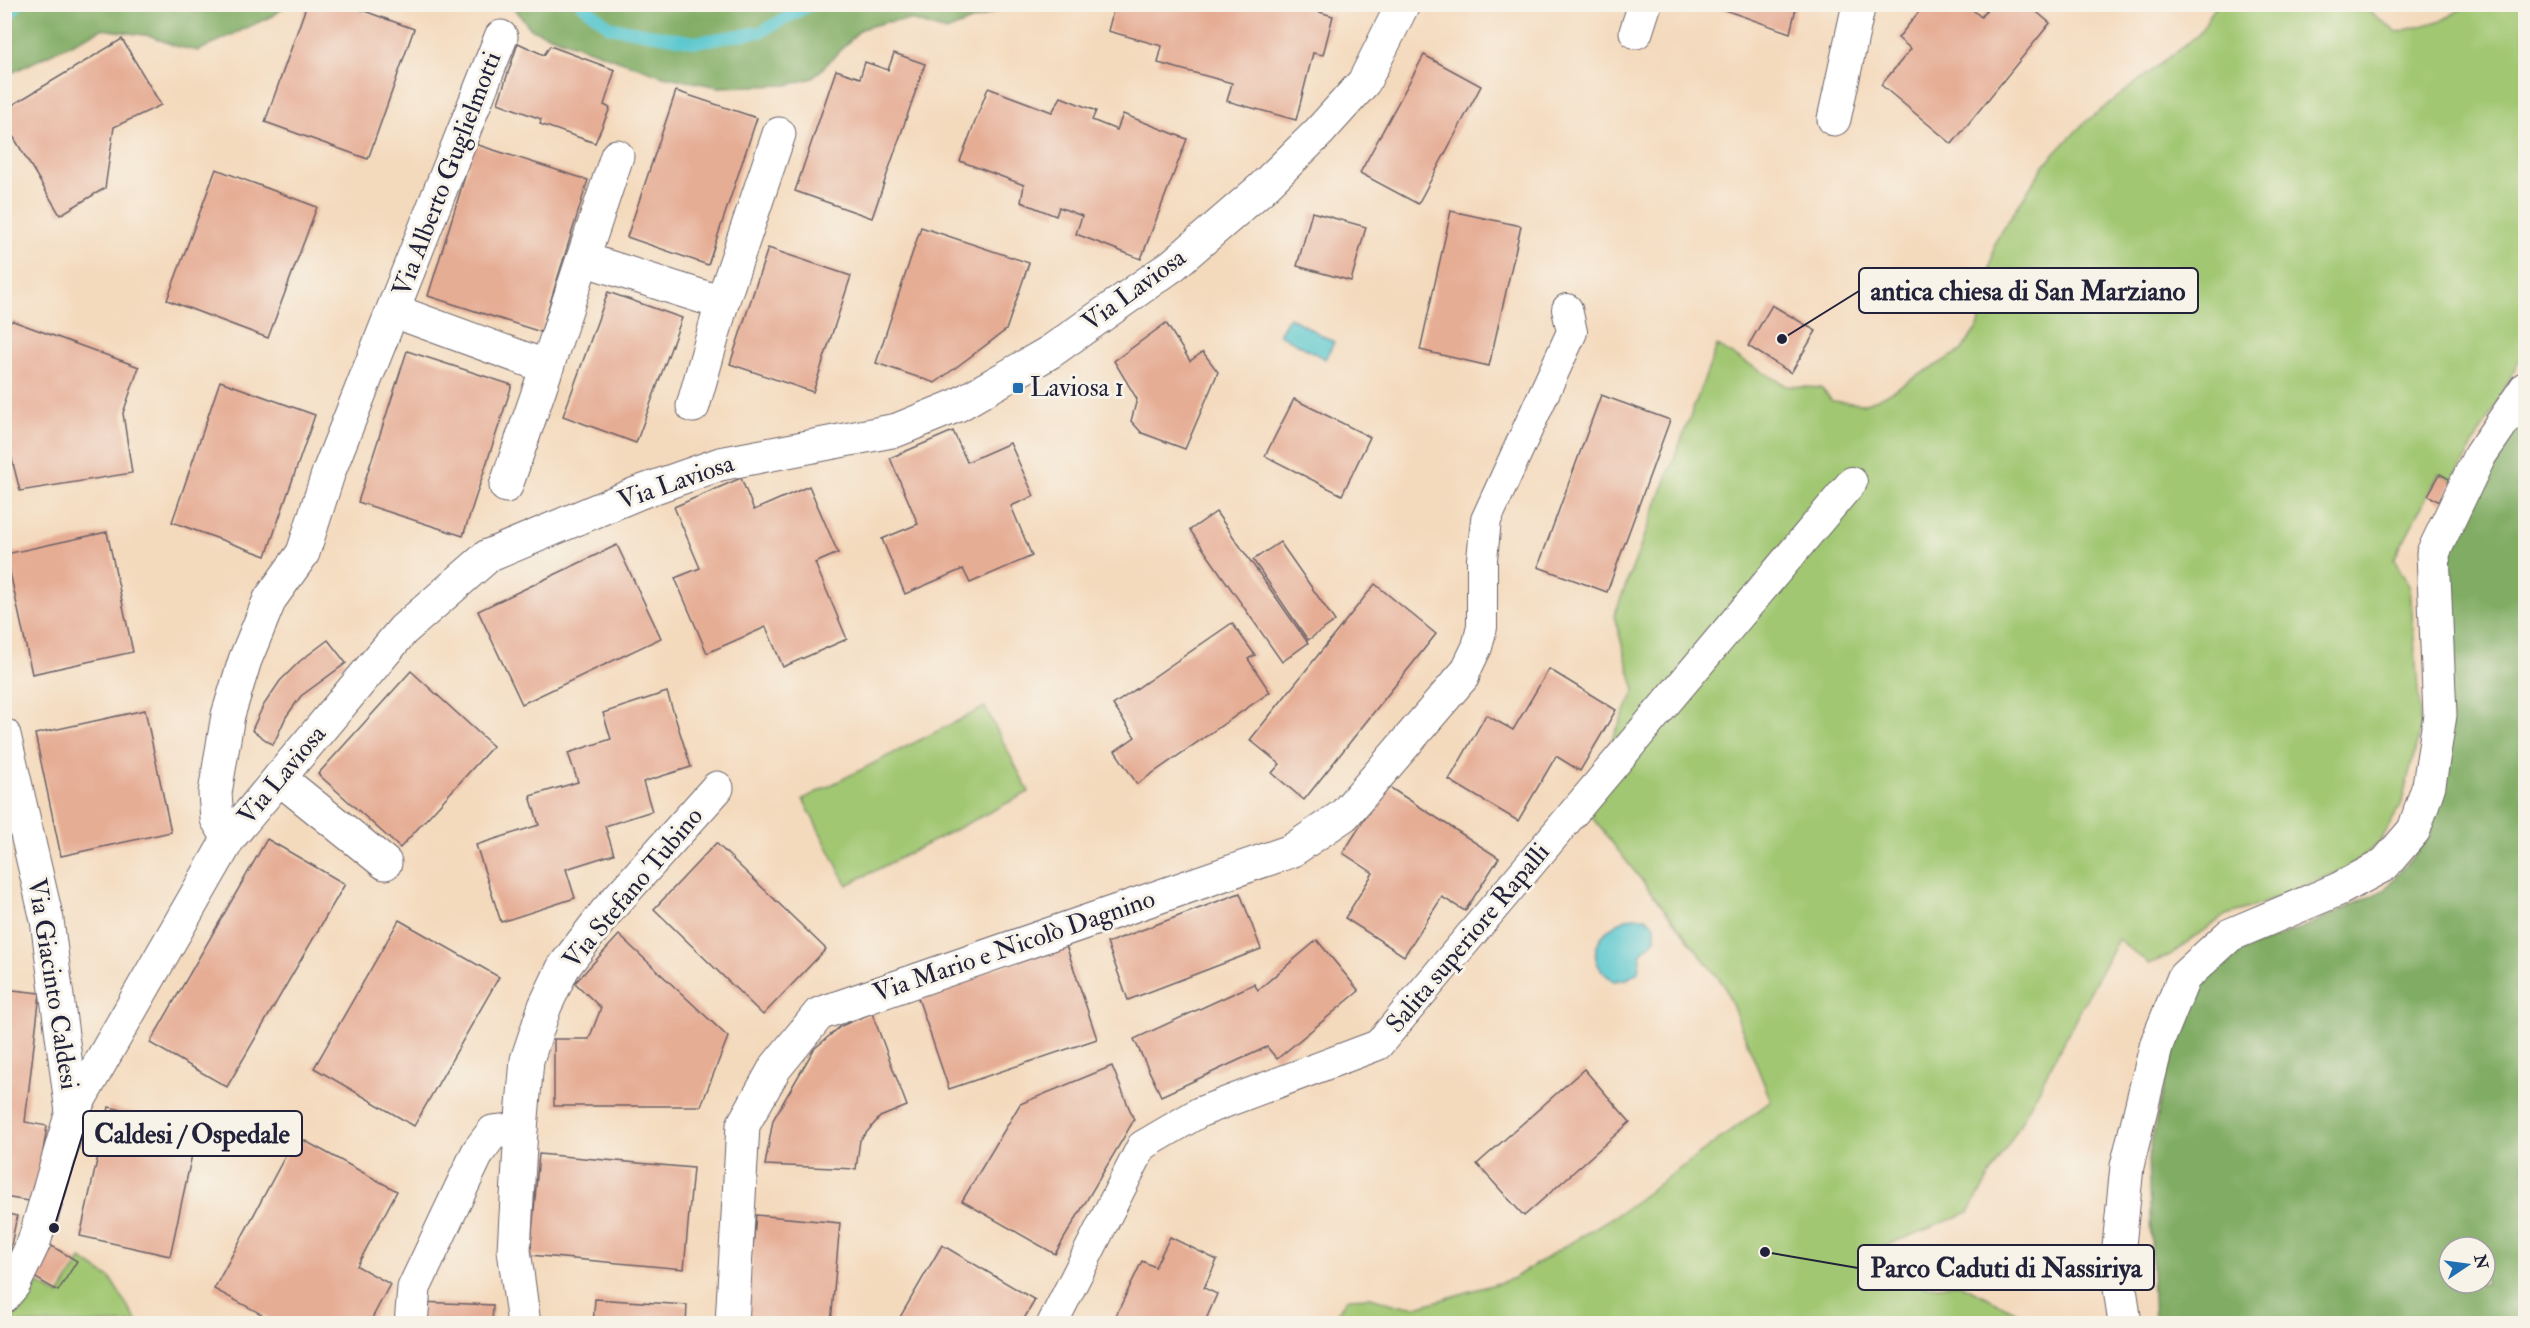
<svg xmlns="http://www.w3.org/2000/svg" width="2530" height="1328" viewBox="0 0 2530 1328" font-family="'IM FELL Double Pica',serif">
	<rect width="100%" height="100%" fill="#f7f3e8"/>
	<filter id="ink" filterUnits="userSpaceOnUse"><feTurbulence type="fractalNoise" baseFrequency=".0167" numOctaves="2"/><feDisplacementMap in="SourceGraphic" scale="12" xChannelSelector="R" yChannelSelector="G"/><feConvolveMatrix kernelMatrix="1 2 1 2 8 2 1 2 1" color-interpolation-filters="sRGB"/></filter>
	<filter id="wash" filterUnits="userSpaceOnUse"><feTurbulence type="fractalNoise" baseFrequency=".008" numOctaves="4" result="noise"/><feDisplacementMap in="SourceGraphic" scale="24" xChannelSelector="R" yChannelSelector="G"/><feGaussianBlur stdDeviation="1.35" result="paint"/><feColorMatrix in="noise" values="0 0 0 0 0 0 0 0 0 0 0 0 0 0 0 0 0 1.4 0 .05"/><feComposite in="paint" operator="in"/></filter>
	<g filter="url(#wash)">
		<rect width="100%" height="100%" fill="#f4dabd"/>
		<g fill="#a1c772" stroke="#627456" stroke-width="1.5">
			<path d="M 2216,5 L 2360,5 L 2397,32 L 2443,20 L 2468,5 L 2525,5 L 2525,351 L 2453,481 L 2439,474 L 2394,559 L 2410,588 L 2421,728 L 2401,805 L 2380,842 L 2348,868 L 2259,905 L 2226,915 L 2170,955 L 2149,964 L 2118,939 L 2018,1128 L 1969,1212 L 1883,1247 L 1907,1256 L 1924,1287 L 1959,1284 L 2040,1323 L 1329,1324 L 1348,1298 L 1371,1297 L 1396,1305 L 1420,1306 L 1512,1279 L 1624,1210 L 1771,1101 L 1724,985 L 1576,797 L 1603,759 L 1635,690 L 1614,616 L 1717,346 L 1787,386 L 1821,388 L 1832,401 L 1862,404 L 1878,399 L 1961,351 L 1979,325 L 1995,242 L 2045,164 L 2083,124 L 2199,34 Z"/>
			<path d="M 985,707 L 1029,792 L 847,885 L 803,799 Z"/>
			<path d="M 81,1259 L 110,1278 L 138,1323 L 9,1324 L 27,1293 L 39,1284 L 59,1295 Z"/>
		</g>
		<g fill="#80ac64" stroke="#516750" stroke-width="1.5" fill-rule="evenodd">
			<path d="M 5,4 L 287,4 L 287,5 L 274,15 L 198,51 L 175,46 L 151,36 L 102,29 L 5,76 Z"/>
			<path d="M 512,5 L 1012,5 L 946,31 L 910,20 L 886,22 L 861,29 L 813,78 L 787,85 L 719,87 L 663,76 L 531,29 Z"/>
			<path d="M 2525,405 L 2525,1323 L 2154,1324 L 2148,1159 L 2166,1073 L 2200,984 L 2240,951 L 2302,928 L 2386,889 L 2429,837 L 2450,543 ZM 2449,1247 L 2485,1247 L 2485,1283 L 2449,1283 Z"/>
		</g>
		<g fill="#5bc8cf" stroke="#3e7585" stroke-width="1.5">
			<path d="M 1289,317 L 1334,342 L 1325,359 L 1279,334 Z"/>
			<path d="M 1633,917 L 1645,917 L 1655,925 L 1655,939 L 1641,953 L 1638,972 L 1627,979 L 1614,981 C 1578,958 1600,926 1633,917 Z"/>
		</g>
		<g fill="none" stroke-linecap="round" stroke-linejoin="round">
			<g stroke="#5bc8cf" stroke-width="12">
				<path d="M 581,4 L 610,27 L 695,42 L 760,32 L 812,4"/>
				<path d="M 4,21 L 18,4"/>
			</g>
		</g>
		<g id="blocks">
			<g fill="#e6ad95">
				<path d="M 307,4 L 345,4 L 414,29 L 368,159 L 265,122 Z"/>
				<path d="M 1115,4 L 1292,4 L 1333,16 L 1323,55 L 1313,53 L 1296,120 L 1227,101 L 1232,83 L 1158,63 L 1162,46 L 1108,31 Z"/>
				<path d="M 1708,4 L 1797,4 L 1790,33 Z"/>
				<path d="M 1925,4 L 1966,4 L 1981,17 L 1991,4 L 2027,4 L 2050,23 L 1952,144 L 1881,85 L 1911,49 L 1898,38 Z"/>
				<path d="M 122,39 L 161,105 L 114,127 L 105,188 L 60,215 L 4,121 L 4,110 Z"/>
				<path d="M 518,43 L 544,55 L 550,46 L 615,70 L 604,105 L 610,108 L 595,143 L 540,124 L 541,119 L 498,103 Z"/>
				<path d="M 894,53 L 925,64 L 872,218 L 795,191 L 836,70 L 860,78 L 865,62 L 888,70 Z"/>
				<path d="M 1424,55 L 1481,86 L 1418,204 L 1360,173 Z"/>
				<path d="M 988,88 L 1052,112 L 1061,97 L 1096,111 L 1092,120 L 1117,130 L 1123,114 L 1187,139 L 1141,259 L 1076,234 L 1082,216 L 1059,207 L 1056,216 L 1021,202 L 1024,185 L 960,161 Z"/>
				<path d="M 676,91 L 757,118 L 708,265 L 627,237 Z"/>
				<path d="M 475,144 L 588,180 L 541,332 L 428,296 Z"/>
				<path d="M 216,169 L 317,207 L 268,338 L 167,300 Z"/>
				<path d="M 1451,211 L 1521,226 L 1489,366 L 1420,350 Z"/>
				<path d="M 1312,212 L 1366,227 L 1351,281 L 1297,266 Z"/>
				<path d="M 921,227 L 1029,263 L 1006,330 L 935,383 L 876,363 Z"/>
				<path d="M 768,248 L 851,276 L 813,392 L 730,364 Z"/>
				<path d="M 608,292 L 682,318 L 636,443 L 563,416 Z"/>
				<path d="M 1772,305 L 1816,331 L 1791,373 L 1748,346 Z"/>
				<path d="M 13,321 L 139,367 L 123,413 L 132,473 L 20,491 L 4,428 L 4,323 Z"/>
				<path d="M 1166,323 L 1190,361 L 1203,352 L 1218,372 L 1185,449 L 1142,433 L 1131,421 L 1137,399 L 1114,361 Z"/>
				<path d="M 407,351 L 512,385 L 463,536 L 358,502 Z"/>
				<path d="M 220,381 L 315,415 L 266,556 L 172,522 Z"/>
				<path d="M 1601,395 L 1670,420 L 1607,592 L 1538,567 Z"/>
				<path d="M 1294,399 L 1370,437 L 1342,495 L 1265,456 Z"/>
				<path d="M 953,431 L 967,462 L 1010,443 L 1034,496 L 1011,506 L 1032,556 L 970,583 L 963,569 L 905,594 L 882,539 L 918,524 L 890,458 Z"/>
				<path d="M 2440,474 L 2453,481 L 2441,503 L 2428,495 Z"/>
				<path d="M 741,478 L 754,510 L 809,486 L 838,553 L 815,563 L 847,639 L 783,667 L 766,627 L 707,653 L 675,578 L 700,568 L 674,507 Z"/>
				<path d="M 1216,512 L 1308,643 L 1282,662 L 1190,530 Z"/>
				<path d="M 107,532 L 133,652 L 32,674 L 6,554 Z"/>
				<path d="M 1280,542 L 1335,621 L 1308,640 L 1253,560 Z"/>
				<path d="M 617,545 L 661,638 L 522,704 L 478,611 Z"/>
				<path d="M 1375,584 L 1436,634 L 1304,800 L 1272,773 L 1280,764 L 1250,740 Z"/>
				<path d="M 1232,623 L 1255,655 L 1248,659 L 1270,692 L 1137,784 L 1115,751 L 1135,737 L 1113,705 Z"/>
				<path d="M 328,640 L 346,663 L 301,696 L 286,717 L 273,745 L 252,730 L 263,706 L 280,681 L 300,661 Z"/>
				<path d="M 1549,669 L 1616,710 L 1580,771 L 1556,756 L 1518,821 L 1449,780 L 1486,715 L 1513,730 Z"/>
				<path d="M 411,671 L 493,746 L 400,848 L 318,774 Z"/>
				<path d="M 667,692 L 691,767 L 643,782 L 652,811 L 605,826 L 614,854 L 566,869 L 575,898 L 501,922 L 476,845 L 539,825 L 530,796 L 578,782 L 568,753 L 611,739 L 603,713 Z"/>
				<path d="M 145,710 L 171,832 L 61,856 L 35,734 Z"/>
				<path d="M 1386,785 L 1499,858 L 1465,911 L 1442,897 L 1404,956 L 1345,918 L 1373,873 L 1343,853 Z"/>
				<path d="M 267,839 L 345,884 L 227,1087 L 150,1043 Z"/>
				<path d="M 716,843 L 826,949 L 763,1015 L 654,909 Z"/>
				<path d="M 1240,893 L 1261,949 L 1128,1000 L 1107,943 Z"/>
				<path d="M 399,920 L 499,977 L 414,1126 L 314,1068 Z"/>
				<path d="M 619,935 L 728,1037 L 701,1106 L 554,1106 L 554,1039 L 589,1039 L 601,1008 L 575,983 Z"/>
				<path d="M 1317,940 L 1359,991 L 1277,1059 L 1267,1047 L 1161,1096 L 1134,1039 L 1254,984 L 1258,990 Z"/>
				<path d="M 1066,945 L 1097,1039 L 949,1089 L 917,995 Z"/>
				<path d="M 4,989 L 40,993 L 25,1122 L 47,1126 L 35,1202 L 4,1197 Z"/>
				<path d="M 872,1013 L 907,1106 L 880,1117 L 860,1140 L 856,1169 L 765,1165 L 773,1120 L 814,1049 L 841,1026 Z"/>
				<path d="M 1112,1066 L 1134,1120 L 1055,1254 L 962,1201 L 1020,1104 Z"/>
				<path d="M 1584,1069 L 1630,1122 L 1524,1216 L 1477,1164 Z"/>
				<path d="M 109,1107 L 198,1127 L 170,1256 L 80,1236 Z"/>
				<path d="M 296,1136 L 397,1191 L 357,1266 L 390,1284 L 369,1324 L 280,1324 L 214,1289 Z"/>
				<path d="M 539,1154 L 693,1168 L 684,1269 L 530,1255 Z"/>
				<path d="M 4,1213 L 17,1216 L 9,1255 L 4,1254 Z"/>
				<path d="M 756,1215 L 840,1223 L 831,1324 L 746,1324 Z"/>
				<path d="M 1170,1237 L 1217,1260 L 1204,1288 L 1217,1294 L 1204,1324 L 1112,1324 L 1142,1261 L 1155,1267 Z"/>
				<path d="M 50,1245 L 77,1261 L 58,1291 L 34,1277 Z"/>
				<path d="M 942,1245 L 1035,1300 L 1021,1324 L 896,1324 Z"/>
				<path d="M 595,1299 L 687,1305 L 686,1324 L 593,1324 Z"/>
				<path d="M 419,1302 L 493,1305 L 492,1324 L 418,1324 Z"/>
			</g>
		</g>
	</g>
	<g filter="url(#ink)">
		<use href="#blocks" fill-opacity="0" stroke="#6c6268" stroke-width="1.5"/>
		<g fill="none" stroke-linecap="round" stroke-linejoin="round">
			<g stroke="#6c6268" stroke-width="32">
				<g id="pedestrian">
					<path d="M 1463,676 L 1477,647 L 1482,627 L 1482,559 L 1486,520 L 1572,332 L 1567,309"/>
					<path d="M 1052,1324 L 1142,1146 L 1200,1112 L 1378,1045 L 1852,482"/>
				</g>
			</g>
			<g stroke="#6c6268" stroke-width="35">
				<g id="minor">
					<path d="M 1636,32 L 1645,4"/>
					<path d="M 1834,119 L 1859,4"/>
					<path d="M 583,259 L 722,303"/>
					<path d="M 394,311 L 547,367 L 617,156"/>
					<path d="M 693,406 L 722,303 L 779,134"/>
					<path d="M 506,486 L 547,367"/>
					<path d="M 4,735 L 47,920 L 72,1112 L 34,1242 L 14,1284 L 4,1296"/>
					<path d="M 279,778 L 385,863"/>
					<path d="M 229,838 L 217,819 L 215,793 L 228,715 L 245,660 L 270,599 L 303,553 L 329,471 L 501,37"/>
					<path d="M 72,1112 L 229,838 L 403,630 L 488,556 L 638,493 L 720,464 L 897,430 L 958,405 L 1050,352 L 1173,265 L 1261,189 L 1319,132 L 1364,82 L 1403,4"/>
					<path d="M 411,1324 L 414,1288 L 478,1152 L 493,1132 L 521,1129"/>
					<path d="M 524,1324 L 514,1250 L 521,1129 L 527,1060 L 545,1006 L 563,968 L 606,912 L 717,788"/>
					<path d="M 732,1324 L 743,1125 L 775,1068 L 819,1014 L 1291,851 L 1344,815 L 1463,676"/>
					<path d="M 2125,1324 L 2117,1266 L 2127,1166 L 2157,1043 L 2184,977 L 2230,935 L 2339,889 L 2384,865 L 2414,830 L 2429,785 L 2440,715 L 2433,553 L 2480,455 L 2526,388"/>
				</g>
			</g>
			<use href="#pedestrian" stroke="#fff" stroke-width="30"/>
			<use href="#minor" stroke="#fff" stroke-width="33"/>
		</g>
	</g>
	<rect fill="#1f6fb2" stroke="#f7f3e8" stroke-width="2" x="1012" y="382" width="12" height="12" rx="3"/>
	<g text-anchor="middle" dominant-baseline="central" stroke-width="6" stroke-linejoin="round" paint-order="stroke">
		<g font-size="26" fill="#22223b" stroke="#f7f3e8">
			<text transform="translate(447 174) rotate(-69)">Via Alberto Guglielmotti</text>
			<text transform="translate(1134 290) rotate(-36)">Via Laviosa</text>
			<text transform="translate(676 482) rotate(-19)">Via Laviosa</text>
			<text transform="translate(282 775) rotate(-50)">Via Laviosa</text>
			<text transform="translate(633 888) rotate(-50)">Via Stefano Tubino</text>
			<text transform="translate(1468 938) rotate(-50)">Salita superiore Rapalli</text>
			<text transform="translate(1014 946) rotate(-19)">Via Mario e Nicolò Dagnino</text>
			<text transform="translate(53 984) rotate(81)">Via Giacinto Caldesi</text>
		</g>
		<g font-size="26" fill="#22223b" stroke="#f7f3e8" text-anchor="start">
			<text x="1030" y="388">Laviosa 1</text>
		</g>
	</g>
	<path fill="none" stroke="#22223b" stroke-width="2" d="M1782 339L1859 291M54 1228L83 1133M1765 1252L1858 1268"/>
	<g fill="#22223b" stroke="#f7f3e8" stroke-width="2">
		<circle cx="1782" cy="339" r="6"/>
		<circle cx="54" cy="1228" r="6"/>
		<circle cx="1765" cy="1252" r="6"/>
	</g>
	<g fill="#f7f3e8" stroke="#22223b" stroke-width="2">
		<rect x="1859" y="268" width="339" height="45" rx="6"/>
		<rect x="83" y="1111" width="219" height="45" rx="6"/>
		<rect x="1858" y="1245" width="296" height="45" rx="6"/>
	</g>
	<g font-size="27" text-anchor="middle" font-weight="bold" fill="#22223b">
		<text x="2028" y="300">antica chiesa di San Marziano</text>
		<text x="192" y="1143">Caldesi / Ospedale</text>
		<text x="2006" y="1277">Parco Caduti di Nassiriya</text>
	</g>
	<rect width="2530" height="1328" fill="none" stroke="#f7f3e8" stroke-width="24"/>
	<g transform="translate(2467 1265) rotate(77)"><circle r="28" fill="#f7f3e8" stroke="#a29fa3" stroke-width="1.5"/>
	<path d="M0-4.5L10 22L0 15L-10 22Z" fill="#1f6fb2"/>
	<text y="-9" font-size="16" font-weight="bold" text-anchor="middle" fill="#22223b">N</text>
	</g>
</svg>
